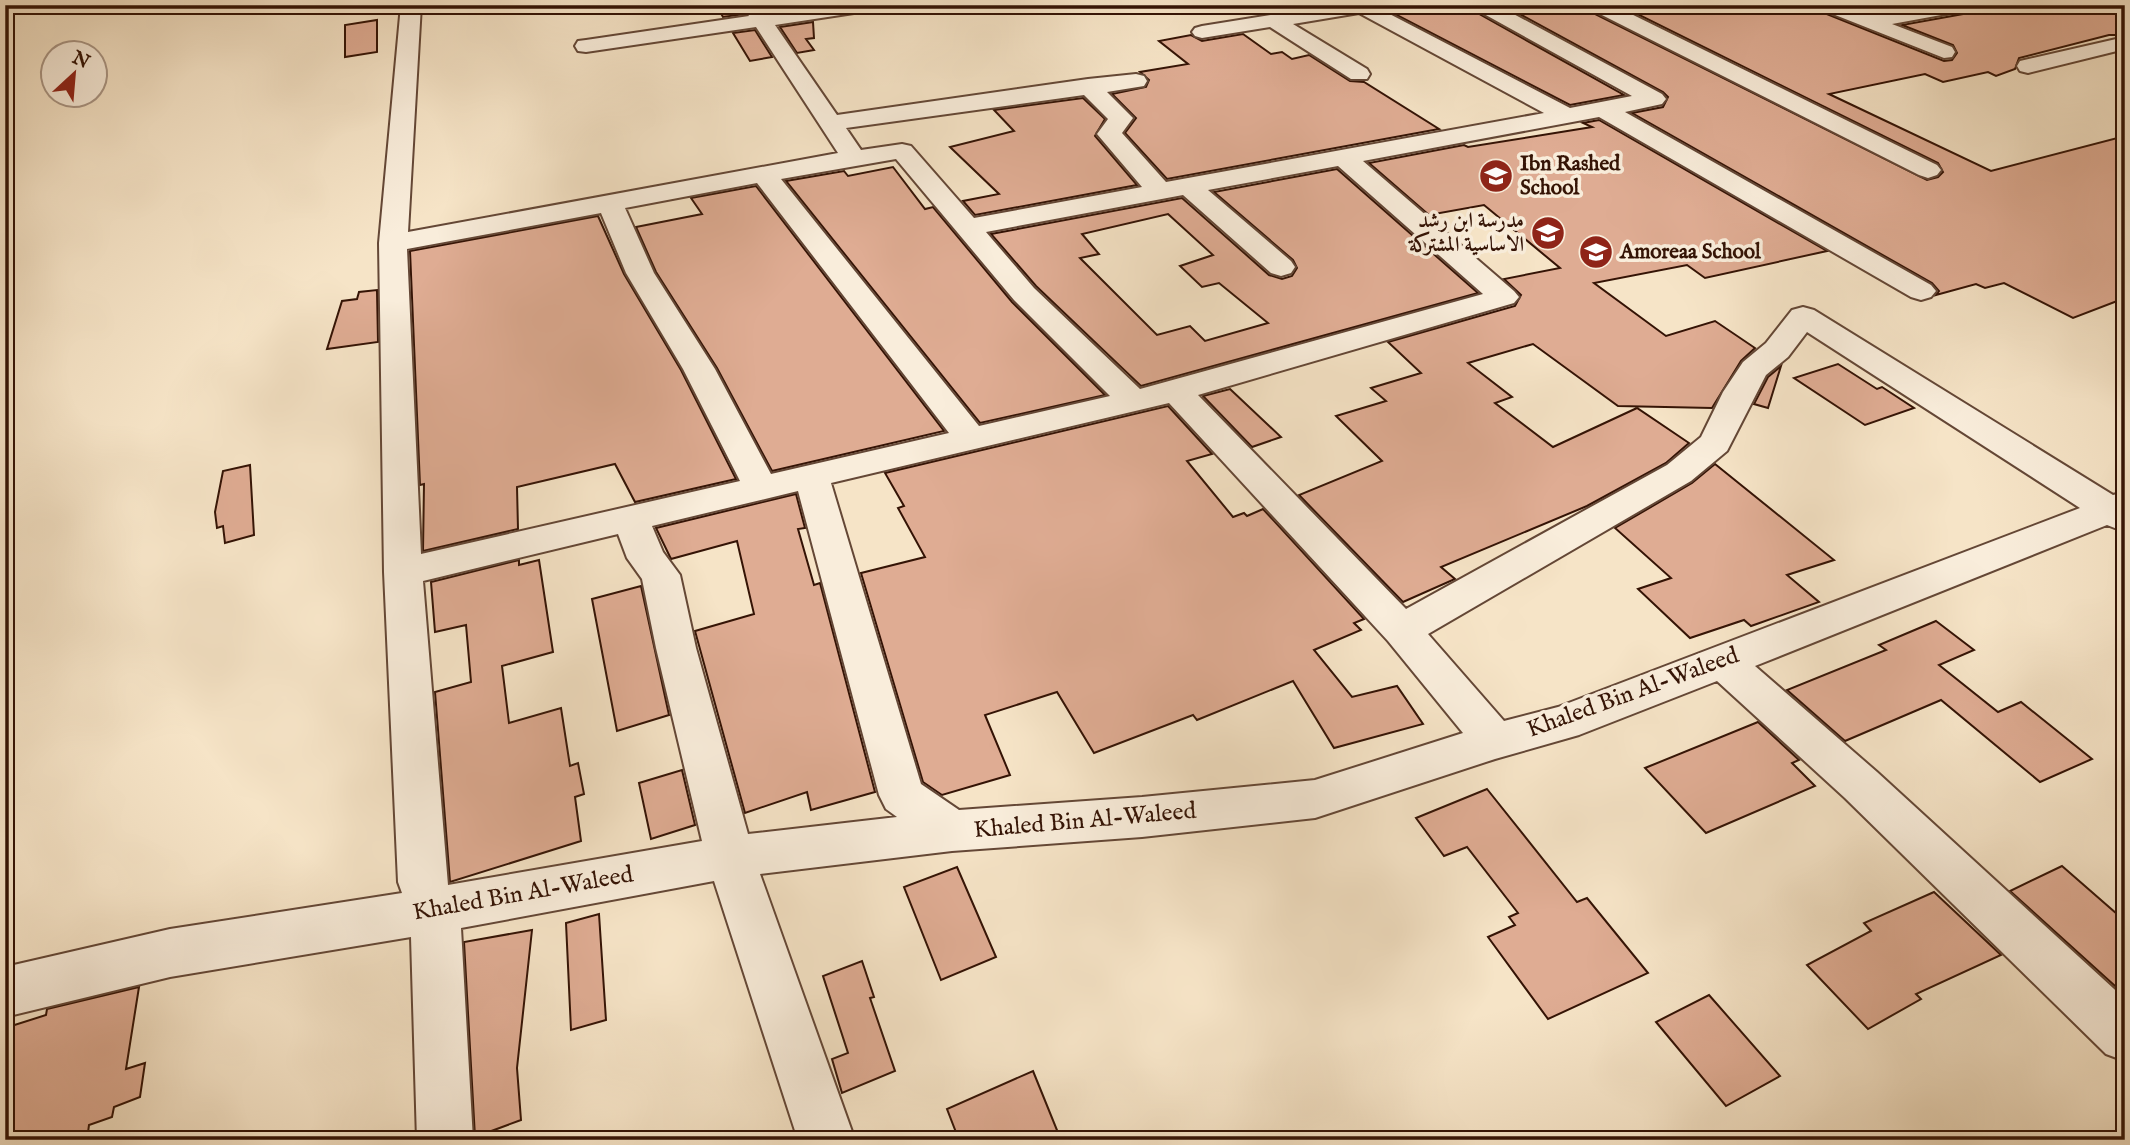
<svg xmlns="http://www.w3.org/2000/svg" width="2130" height="1145" viewBox="0 0 2130 1145" font-family="'IM FELL English',Amiri,serif">
	<rect width="100%" height="100%" fill="#f6e4c7"/>
	<filter id="stains"><feTurbulence type="fractalNoise" baseFrequency=".00286" numOctaves="4"/><feColorMatrix values="0 0 0 0 .2 0 0 0 0 .09 0 0 0 0 .02 0 0 0 .5 -.17"/></filter>
	<radialGradient id="worn" r=".72"><stop offset=".6" stop-color="#630" stop-opacity="0"/><stop offset="1" stop-color="#630" stop-opacity=".3"/></radialGradient>
	<g fill="#dfac93" stroke="#341305" stroke-width="2" fill-rule="evenodd">
		<path d="M 716,5 L 740,5 L 745,14 L 723,17 Z"/>
		<path d="M 1411,5 L 1470,5 L 1474,11 L 1624,95 L 1570,105 L 1387,10 Z"/>
		<path d="M 1503,5 L 1585,5 L 1589,11 L 1927,180 L 1938,177 L 1943,172 L 1938,163 L 1619,5 L 1815,5 L 1819,11 L 1944,61 L 1952,60 L 1957,53 L 1953,45 L 1902,25 L 1963,14 L 1976,5 L 2125,5 L 2125,35 L 2109,35 L 2019,58 L 2015,69 L 1996,76 L 1988,72 L 1943,82 L 1925,74 L 1829,94 L 1991,171 L 2125,136 L 2125,298 L 2073,318 L 2004,283 L 1985,288 L 1976,284 L 1936,295 L 1939,291 L 1932,283 L 1632,113 L 1663,107 L 1668,97 L 1663,92 Z"/>
		<path d="M 377,20 L 377,52 L 345,57 L 345,25 Z"/>
		<path d="M 813,22 L 814,38 L 806,39 L 814,50 L 797,53 L 780,27 Z"/>
		<path d="M 755,30 L 772,57 L 750,61 L 733,33 Z"/>
		<path d="M 1243,34 L 1271,54 L 1282,52 L 1292,59 L 1309,55 L 1350,81 L 1364,82 L 1439,129 L 1167,179 L 1125,133 L 1136,118 L 1112,94 L 1146,87 L 1149,80 L 1140,72 L 1188,64 L 1159,41 L 1191,35 L 1202,41 Z"/>
		<path d="M 1083,98 L 1105,119 L 1095,136 L 1137,185 L 975,215 L 963,201 L 999,194 L 950,147 L 1014,131 L 994,110 Z"/>
		<path d="M 1599,120 L 1827,251 L 1705,278 L 1687,265 L 1594,283 L 1666,336 L 1715,321 L 1755,348 L 1741,361 L 1712,408 L 1618,406 L 1533,344 L 1468,363 L 1512,397 L 1495,403 L 1553,447 L 1637,408 L 1689,443 L 1666,463 L 1587,506 L 1441,567 L 1455,579 L 1403,602 L 1299,495 L 1382,461 L 1336,416 L 1386,401 L 1371,388 L 1421,373 L 1388,342 L 1515,306 L 1521,295 L 1504,279 L 1560,268 L 1484,205 L 1429,215 L 1369,163 L 1464,145 L 1468,147 L 1592,127 L 1583,123 Z"/>
		<path d="M 893,167 L 925,209 L 933,207 L 1012,302 L 1105,395 L 980,423 L 786,181 L 844,171 L 848,176 Z"/>
		<path d="M 1337,169 L 1478,293 L 1141,386 L 1036,286 L 991,234 L 1182,198 L 1269,275 L 1282,279 L 1292,276 L 1297,268 L 1293,260 L 1214,192 ZM 1168,214 L 1213,255 L 1180,266 L 1202,287 L 1219,283 L 1268,323 L 1205,341 L 1190,326 L 1157,335 L 1080,258 L 1099,254 L 1082,234 Z"/>
		<path d="M 756,186 L 944,431 L 772,471 L 717,368 L 656,272 L 636,227 L 702,214 L 691,198 Z"/>
		<path d="M 598,216 L 624,274 L 681,370 L 736,479 L 635,502 L 615,464 L 517,487 L 518,529 L 423,551 L 424,484 L 420,485 L 410,251 Z"/>
		<path d="M 377,290 L 378,342 L 327,349 L 342,301 L 357,299 L 359,292 Z"/>
		<path d="M 1838,364 L 1877,389 L 1882,387 L 1914,408 L 1865,425 L 1794,378 Z"/>
		<path d="M 1781,366 L 1768,408 L 1754,404 L 1768,377 Z"/>
		<path d="M 1230,389 L 1281,437 L 1252,447 L 1203,396 Z"/>
		<path d="M 1168,406 L 1212,454 L 1187,461 L 1233,517 L 1244,513 L 1247,516 L 1263,509 L 1364,619 L 1354,623 L 1361,630 L 1314,650 L 1352,697 L 1397,686 L 1423,724 L 1334,748 L 1293,681 L 1197,720 L 1193,715 L 1094,753 L 1057,692 L 985,715 L 1010,775 L 942,795 L 923,782 L 861,573 L 925,557 L 898,508 L 904,506 L 885,473 Z"/>
		<path d="M 1715,464 L 1834,560 L 1787,575 L 1819,602 L 1751,626 L 1744,620 L 1690,638 L 1638,589 L 1671,578 L 1615,528 L 1692,483 Z"/>
		<path d="M 250,465 L 254,535 L 225,543 L 223,526 L 217,528 L 215,512 L 223,471 Z"/>
		<path d="M 796,494 L 805,528 L 798,529 L 814,585 L 820,583 L 875,792 L 811,810 L 807,792 L 745,813 L 695,631 L 754,614 L 737,541 L 671,559 L 656,528 Z"/>
		<path d="M 519,560 L 519,565 L 539,560 L 553,652 L 502,666 L 509,723 L 561,708 L 570,766 L 578,763 L 584,794 L 575,797 L 581,841 L 450,882 L 435,692 L 471,682 L 466,625 L 435,632 L 431,582 Z"/>
		<path d="M 641,586 L 669,715 L 617,731 L 592,599 Z"/>
		<path d="M 1936,621 L 1974,650 L 1939,665 L 1998,712 L 2021,702 L 2092,759 L 2040,782 L 1941,700 L 1845,741 L 1787,690 L 1886,650 L 1879,645 Z"/>
		<path d="M 1758,722 L 1799,760 L 1792,763 L 1815,786 L 1706,833 L 1645,768 Z"/>
		<path d="M 682,770 L 695,825 L 651,839 L 639,783 Z"/>
		<path d="M 1487,789 L 1577,902 L 1587,898 L 1648,973 L 1548,1019 L 1488,937 L 1515,925 L 1509,917 L 1518,913 L 1467,847 L 1444,856 L 1416,818 Z"/>
		<path d="M 2062,866 L 2125,921 L 2125,995 L 2010,891 Z"/>
		<path d="M 957,867 L 996,957 L 941,980 L 904,887 Z"/>
		<path d="M 1934,892 L 2001,955 L 1916,994 L 1921,999 L 1868,1029 L 1807,965 L 1871,931 L 1864,923 Z"/>
		<path d="M 599,914 L 606,1020 L 571,1030 L 566,923 Z"/>
		<path d="M 532,930 L 517,1068 L 521,1120 L 475,1137 L 464,942 Z"/>
		<path d="M 862,961 L 874,997 L 870,998 L 895,1071 L 842,1093 L 832,1059 L 848,1053 L 823,976 Z"/>
		<path d="M 139,987 L 126,1069 L 145,1063 L 140,1097 L 114,1107 L 112,1117 L 89,1125 L 87,1140 L 5,1140 L 5,1028 L 46,1015 L 47,1009 Z"/>
		<path d="M 1709,995 L 1780,1076 L 1726,1106 L 1656,1022 Z"/>
		<path d="M 1033,1071 L 1061,1140 L 959,1140 L 947,1109 Z"/>
	</g>
	<g fill="none" stroke-linecap="round" stroke-linejoin="round">
		<g stroke="#644736" stroke-width="4">
			<g id="minor">
				<path d="M 401,5 L 421,5 L 408,232 L 838,153 L 756,27 L 586,52 L 578,51 L 575,46 L 578,41 L 586,40 L 749,16 L 742,5 L 762,5 L 768,13 L 824,5 L 877,5 L 867,11 L 775,25 L 837,115 L 1088,79 L 1136,74 L 1144,76 L 1147,81 L 1144,86 L 1107,92 L 1133,118 L 1122,133 L 1166,182 L 1544,113 L 1359,13 L 1293,24 L 1367,69 L 1370,74 L 1367,79 L 1351,79 L 1270,27 L 1202,38 L 1195,36 L 1192,32 L 1195,28 L 1202,26 L 1333,5 L 1383,5 L 1380,9 L 1570,108 L 1632,96 L 1475,9 L 1472,5 L 1497,5 L 1662,94 L 1666,99 L 1662,104 L 1625,112 L 1931,285 L 1936,291 L 1931,297 L 1921,300 L 1911,297 L 1599,117 L 1363,161 L 1514,291 L 1519,297 L 1514,303 L 1198,395 L 1406,609 L 1667,465 L 1701,437 L 1723,392 L 1743,362 L 1766,343 L 1792,310 L 1803,307 L 1814,310 L 2113,495 L 2125,492 L 2125,532 L 2107,525 L 1755,666 L 1877,772 L 2125,999 L 2125,1061 L 2106,1054 L 1845,798 L 1717,681 L 1579,735 L 1495,759 L 1315,818 L 1142,837 L 952,851 L 760,874 L 855,1140 L 798,1140 L 714,881 L 461,928 L 473,1140 L 417,1140 L 411,937 L 170,977 L 5,1017 L 5,967 L 170,929 L 402,893 L 398,882 L 384,572 L 379,243 ZM 1084,95 L 1108,119 L 1097,134 L 1142,187 L 974,218 L 911,146 L 902,144 L 861,150 L 846,128 ZM 896,159 L 1014,300 L 1110,396 L 979,426 L 781,179 ZM 1338,166 L 1483,294 L 1140,389 L 1034,288 L 986,232 L 1183,195 L 1271,273 L 1281,276 L 1291,273 L 1295,267 L 1291,261 L 1208,190 ZM 757,183 L 949,433 L 771,474 L 715,369 L 654,273 L 625,208 ZM 601,213 L 626,273 L 683,369 L 740,481 L 421,554 L 407,249 ZM 1807,332 L 2080,508 L 1558,707 L 1504,721 L 1428,634 L 1691,481 L 1727,451 L 1766,375 L 1788,357 ZM 1169,403 L 1388,641 L 1463,733 L 1315,780 L 1142,797 L 959,810 L 921,784 L 831,483 ZM 798,491 L 879,795 L 886,809 L 897,817 L 748,834 L 696,648 L 680,575 L 663,552 L 652,526 ZM 618,534 L 627,558 L 642,579 L 656,648 L 702,841 L 448,885 L 423,581 Z"/>
				<path d="M 1587,5 L 1613,5 L 1937,165 L 1941,170 L 1937,175 L 1928,178 L 1919,175 L 1590,9 Z"/>
				<path d="M 1817,5 L 1845,5 L 1870,15 L 1927,5 L 1973,5 L 1963,11 L 1892,24 L 1952,47 L 1955,52 L 1952,57 L 1944,58 L 1820,9 Z"/>
				<path d="M 2125,37 L 2125,49 L 2028,73 L 2020,71 L 2017,66 L 2020,61 Z"/>
			</g>
		</g>
		<use href="#minor" fill="#f9eddb" fill-rule="evenodd"/>
	</g>
	<defs>
		<g id="school-disc" transform="scale(1.75)"><circle r="9.5" fill="#8f2418" stroke="#f9eddb"/><path d="M0-5L7-2L0 1L-7-2ZM-4 1L0 2.5L4 1V4Q0 6-4 4Z" fill="#fff"/></g>
	</defs>
	<g fill-rule="evenodd">
		<use href="#school-disc" x="1496" y="176"/>
		<use href="#school-disc" x="1548" y="233"/>
		<use href="#school-disc" x="1596" y="252"/>
	</g>
	<g text-anchor="middle" dominant-baseline="central" stroke-width="7" stroke-linejoin="round" paint-order="stroke">
		<g font-size="21" font-weight="bold" fill="#341305" stroke="#f9eddb" text-anchor="start">
			<text x="1520" y="164">Ibn Rashed<tspan x="1520" dy="24">School</tspan></text>
			<text x="1524" y="221" text-anchor="end">مدرسة ابن رشد<tspan x="1524" dy="24">الاساسية المشتركة</tspan></text>
			<text x="1620" y="252">Amoreaa School</text>
		</g>
		<g font-size="24" fill="#341305" stroke="#f9eddb">
			<text transform="translate(1633 693) rotate(-20)">Khaled Bin Al-Waleed</text>
			<text transform="translate(1085 821) rotate(-5)">Khaled Bin Al-Waleed</text>
			<text transform="translate(523 894) rotate(-10)">Khaled Bin Al-Waleed</text>
		</g>
	</g>
	<rect width="2130" height="1145" fill="none" stroke="#f6e4c7" stroke-width="28"/>
	<rect x="7" y="7" width="2116" height="1131" fill="none" stroke="#341305" stroke-width="3.5"/>
	<rect x="14" y="14" width="2102" height="1117" fill="none" stroke="#341305" stroke-width="2"/>
	<g transform="translate(74 74) rotate(26)"><circle r="33" fill="#f9eddb" stroke="#aa9685" stroke-width="2"/>
	<path d="M0-5L12 26L0 18L-12 26Z" fill="#8f2418"/>
	<text y="-10" font-size="19" font-weight="bold" text-anchor="middle" fill="#341305">N</text>
	</g>
	<rect width="100%" height="100%" filter="url(#stains)"/>
	<rect width="100%" height="100%" fill="url(#worn)"/>
</svg>
